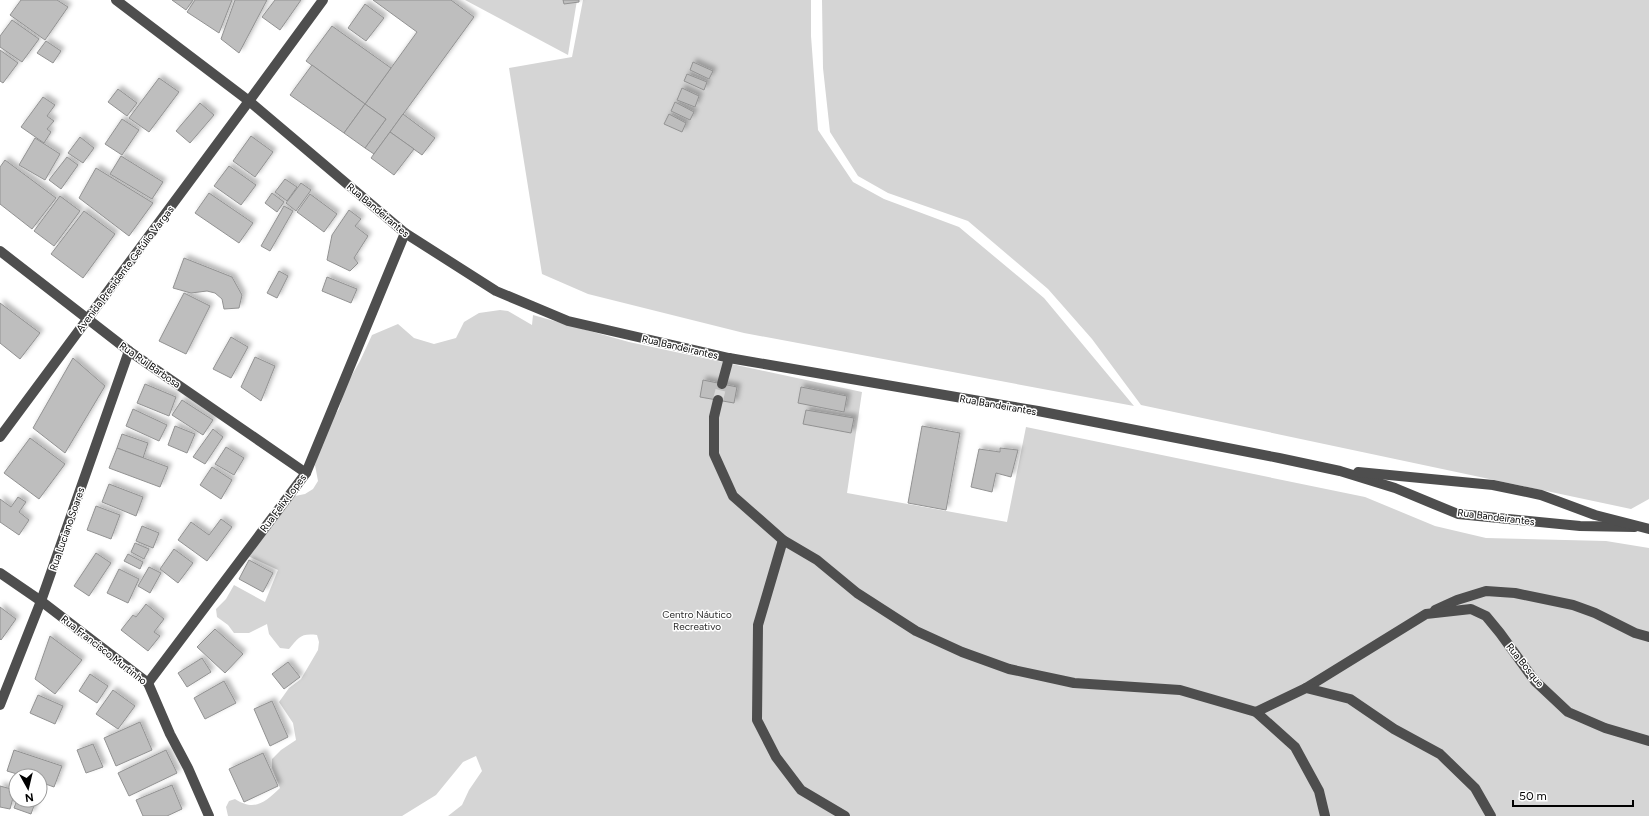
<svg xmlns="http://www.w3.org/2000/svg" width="1649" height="816" viewBox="0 0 1649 816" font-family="Figtree,sans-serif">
	<defs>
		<filter id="shadow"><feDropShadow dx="3.5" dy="-3.5" stdDeviation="2" flood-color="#0004"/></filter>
	</defs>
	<rect width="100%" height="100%" fill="#fff"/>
	<g fill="#d5d5d5">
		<path d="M 465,0 L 577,0 L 568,55 Z"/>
		<path d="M 583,0 L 811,0 L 811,36 L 818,130 L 853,182 L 884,199 L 959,227 L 1044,298 L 1134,406 L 744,333 L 588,294 L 542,274 L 509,68 L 572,57 Z"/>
		<path d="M 822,0 L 1649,0 L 1649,499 L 1631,509 L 1141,405 L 1092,339 L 1048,289 L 968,221 L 888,193 L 858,176 L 830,132 L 823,68 Z"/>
		<path d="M 500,310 L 508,311 L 532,325 L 533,315 L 629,342 L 862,392 L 847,493 L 1007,522 L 1026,427 L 1365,497 L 1435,526 L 1486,538 L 1606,541 L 1649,548 L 1649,816 L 448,816 L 462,805 L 469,790 L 482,771 L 476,756 L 463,762 L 436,795 L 402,816 L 228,816 L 226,807 L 229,801 L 235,799 C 255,812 265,802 280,788 L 272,768 L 272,759 L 281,750 L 296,740 L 293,723 L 279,702 L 289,688 L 301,679 L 318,650 L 319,642 L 317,635 C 301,633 299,637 289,649 L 280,648 L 269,634 L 267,624 L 249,633 L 234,633 L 228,625 L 217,617 L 216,609 L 226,599 L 234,585 L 265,602 L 278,570 L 248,556 L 290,497 L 305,494 L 313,489 L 318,481 L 315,465 L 321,445 L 330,422 L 339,409 L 344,389 L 360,361 L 372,335 L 398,324 L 414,338 L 434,344 L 456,338 L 464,322 L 479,313 Z"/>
	</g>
	<g fill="#bebebe" stroke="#929292" filter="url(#shadow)">
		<path d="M 21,0 L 57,0 L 68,7 L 45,40 L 10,15 Z"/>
		<path d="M 172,0 L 193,0 L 186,10 Z"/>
		<path d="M 195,0 L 232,0 L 219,33 L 187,12 Z"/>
		<path d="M 235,0 L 267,0 L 239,53 L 221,39 Z"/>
		<path d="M 275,0 L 301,0 L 280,30 L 262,17 Z"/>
		<path d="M 373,0 L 451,0 L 474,17 L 374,154 L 365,148 L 386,119 L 365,104 L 417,32 Z"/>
		<path d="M 563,0 L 579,0 L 579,2 L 564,4 Z"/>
		<path d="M 365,4 L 384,18 L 366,41 L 348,28 Z"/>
		<path d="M 12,20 L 39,39 L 22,62 L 0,47 L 0,36 Z"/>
		<path d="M 332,26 L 391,68 L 365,104 L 306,61 Z"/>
		<path d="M 46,41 L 61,51 L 53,63 L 37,53 Z"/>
		<path d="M 0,50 L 18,63 L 3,83 L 0,81 Z"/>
		<path d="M 693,62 L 713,71 L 709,79 L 690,70 Z"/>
		<path d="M 312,65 L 365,104 L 344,133 L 290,95 Z"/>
		<path d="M 687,74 L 707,82 L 704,90 L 684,81 Z"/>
		<path d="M 159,78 L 179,92 L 149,132 L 129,118 Z"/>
		<path d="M 682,88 L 699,96 L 695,107 L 677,100 Z"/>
		<path d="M 118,89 L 137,103 L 127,116 L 108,102 Z"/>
		<path d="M 43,97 L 55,105 L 47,116 L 54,121 L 47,129 L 51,132 L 44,143 L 21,127 Z"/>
		<path d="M 675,102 L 694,112 L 690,120 L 671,111 Z"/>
		<path d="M 200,103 L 214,115 L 190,143 L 176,131 Z"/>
		<path d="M 365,104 L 386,119 L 365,148 L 344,133 Z"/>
		<path d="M 403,114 L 435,138 L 422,155 L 390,132 Z"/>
		<path d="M 669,114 L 686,123 L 682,132 L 664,124 Z"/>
		<path d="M 122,119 L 139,130 L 122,155 L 105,144 Z"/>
		<path d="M 390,132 L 414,149 L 394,175 L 371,158 Z"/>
		<path d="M 251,136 L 273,152 L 255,177 L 233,161 Z"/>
		<path d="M 80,137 L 94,148 L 83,163 L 68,153 Z"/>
		<path d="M 35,138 L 60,154 L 45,180 L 19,165 Z"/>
		<path d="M 121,156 L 163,182 L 152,199 L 110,174 Z"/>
		<path d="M 67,157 L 78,165 L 61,189 L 49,180 Z"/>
		<path d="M 5,160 L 56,198 L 32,229 L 0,204 L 0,167 Z"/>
		<path d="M 229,166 L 256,185 L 241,205 L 214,186 Z"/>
		<path d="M 96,168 L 153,203 L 129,236 L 79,198 Z"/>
		<path d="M 285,179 L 297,187 L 287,201 L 275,192 Z"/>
		<path d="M 301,183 L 311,190 L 296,211 L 286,203 Z"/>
		<path d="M 209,193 L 253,223 L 239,243 L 195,213 Z"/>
		<path d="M 272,193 L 284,202 L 277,212 L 265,203 Z"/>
		<path d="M 310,194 L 337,214 L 324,232 L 297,212 Z"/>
		<path d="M 60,196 L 80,211 L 54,246 L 34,231 Z"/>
		<path d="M 284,206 L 293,211 L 270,251 L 261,246 Z"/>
		<path d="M 349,210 L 361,219 L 355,226 L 368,236 L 354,258 L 358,263 L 350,271 L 327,260 L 332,235 Z"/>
		<path d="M 84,211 L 115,234 L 83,278 L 51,254 Z"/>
		<path d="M 184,258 L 232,277 L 242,295 L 239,308 L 224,309 L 222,299 L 215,293 L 207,291 L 191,293 L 173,288 Z"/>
		<path d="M 279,271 L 288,276 L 277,298 L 267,293 Z"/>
		<path d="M 327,277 L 357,289 L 351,303 L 322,291 Z"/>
		<path d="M 184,293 L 210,306 L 186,354 L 159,341 Z"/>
		<path d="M 0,303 L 40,333 L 20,359 L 0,343 Z"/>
		<path d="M 231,337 L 248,347 L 231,378 L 213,369 Z"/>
		<path d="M 255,357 L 275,366 L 261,401 L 241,387 Z"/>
		<path d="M 73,358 L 105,386 L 65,453 L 33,428 Z"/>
		<path d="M 703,380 L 737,387 L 734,403 L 700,397 Z"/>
		<path d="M 145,384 L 176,397 L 169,416 L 137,403 Z"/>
		<path d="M 801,387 L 847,396 L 844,412 L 798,403 Z"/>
		<path d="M 182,400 L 213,420 L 203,435 L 172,415 Z"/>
		<path d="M 133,409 L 167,425 L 159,441 L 126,426 Z"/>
		<path d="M 806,410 L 854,418 L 851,433 L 803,424 Z"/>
		<path d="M 175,426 L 195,434 L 187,453 L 168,445 Z"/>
		<path d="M 922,426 L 960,433 L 946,510 L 908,503 Z"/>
		<path d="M 213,429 L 223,437 L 205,464 L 193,457 Z"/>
		<path d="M 122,434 L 148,443 L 143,458 L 117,448 Z"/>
		<path d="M 30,438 L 65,464 L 39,499 L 4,473 Z"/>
		<path d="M 226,447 L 244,458 L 234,475 L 215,464 Z"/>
		<path d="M 117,448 L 168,467 L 160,487 L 109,468 Z"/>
		<path d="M 1000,448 L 1018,450 L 1011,477 L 996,473 L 992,492 L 971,487 L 979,449 L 1000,452 Z"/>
		<path d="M 212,467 L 232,480 L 221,499 L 200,485 Z"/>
		<path d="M 109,484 L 143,497 L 136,516 L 102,502 Z"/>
		<path d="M 18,497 L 26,502 L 19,512 L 29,520 L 19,535 L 0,522 L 0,499 L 11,507 Z"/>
		<path d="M 96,506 L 120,515 L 111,539 L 87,530 Z"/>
		<path d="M 221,519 L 232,527 L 207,561 L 178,540 L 191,522 L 209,535 Z"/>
		<path d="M 142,526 L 159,533 L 153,548 L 136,541 Z"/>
		<path d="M 135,543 L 149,549 L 144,559 L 131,552 Z"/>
		<path d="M 174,549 L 193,563 L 178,583 L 160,569 Z"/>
		<path d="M 96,553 L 111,563 L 89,596 L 74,586 Z"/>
		<path d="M 128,554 L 143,562 L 140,569 L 124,561 Z"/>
		<path d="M 249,560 L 273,573 L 263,592 L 239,579 Z"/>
		<path d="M 149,567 L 161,573 L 150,593 L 138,586 Z"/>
		<path d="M 119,569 L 139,579 L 128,603 L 107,593 Z"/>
		<path d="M 146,604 L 164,619 L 154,632 L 160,636 L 148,651 L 121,630 L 133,615 L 136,617 Z"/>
		<path d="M 0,607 L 16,619 L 1,640 L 0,639 Z"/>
		<path d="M 215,629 L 243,654 L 225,673 L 197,647 Z"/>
		<path d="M 50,636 L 82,660 L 55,694 L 35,679 Z"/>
		<path d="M 202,658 L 211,672 L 187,687 L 178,673 Z"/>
		<path d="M 288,662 L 300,677 L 284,689 L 272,674 Z"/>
		<path d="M 90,674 L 108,686 L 97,703 L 79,691 Z"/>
		<path d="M 224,681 L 236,703 L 205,719 L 194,698 Z"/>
		<path d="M 113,690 L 135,706 L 118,729 L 96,714 Z"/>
		<path d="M 38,695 L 63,706 L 55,724 L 30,713 Z"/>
		<path d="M 272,701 L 288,737 L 270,746 L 254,709 Z"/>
		<path d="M 140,722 L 152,750 L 116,766 L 104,738 Z"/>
		<path d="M 93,744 L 103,767 L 86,773 L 77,750 Z"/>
		<path d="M 14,750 L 62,766 L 54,787 L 40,782 L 40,776 L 24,776 L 7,771 Z"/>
		<path d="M 166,750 L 177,773 L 129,796 L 118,773 Z"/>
		<path d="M 263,753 L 278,786 L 244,802 L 229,769 Z"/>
		<path d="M 172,785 L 182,809 L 167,816 L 143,816 L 136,800 Z"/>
		<path d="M 0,786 L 15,790 L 10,809 L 0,807 Z"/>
		<path d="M 17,800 L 36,800 L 31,814 L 14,808 Z"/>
	</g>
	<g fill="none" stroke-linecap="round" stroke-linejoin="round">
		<path stroke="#d9d9d9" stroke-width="10" stroke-dasharray="10 5" stroke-linecap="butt" d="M 718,400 L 722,384"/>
		<g stroke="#4e4e4e" stroke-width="10">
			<path d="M 116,0 L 249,101 L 405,233 L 496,291 L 568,321 L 729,358 L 1038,411 L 1279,458 L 1340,471 L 1395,488 L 1458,514 L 1580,526 L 1635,527"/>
			<path d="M 0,251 L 129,351 L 306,473"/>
			<path d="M 722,384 L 729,358"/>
			<path d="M 718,400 L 714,417 L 714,454 L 733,496 L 783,540 L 817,560 L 857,593 L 916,631 L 962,652 L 1009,669 L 1074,683 L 1180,690 L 1256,712 L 1295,747 L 1319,791 L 1325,816"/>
			<path d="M 0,437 L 249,101 L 323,0"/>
			<path d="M 1358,472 L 1493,485 L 1541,495 L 1595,515 L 1649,529"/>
			<path d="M 783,540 L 758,625 L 757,720 L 776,757 L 801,790 L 845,816"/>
			<path d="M 0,573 L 41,601 L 148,683 L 170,734 L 188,768 L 209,816"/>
			<path d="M 1435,610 L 1457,600 L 1486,591 L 1515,593 L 1573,605 L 1595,613 L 1635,633 L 1649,637"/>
			<path d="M 148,683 L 306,473 L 405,233"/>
			<path d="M 1306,688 L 1426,614 L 1471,609 L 1486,616 L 1500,633 L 1535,681 L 1568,712 L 1605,728 L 1649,741"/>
			<path d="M 0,705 L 41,601 L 129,351"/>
			<path d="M 1256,712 L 1306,688 L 1350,699 L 1394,729 L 1440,754 L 1475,788 L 1491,816"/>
		</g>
	</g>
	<g text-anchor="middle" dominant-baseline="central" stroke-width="3" stroke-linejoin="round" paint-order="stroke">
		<g font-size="10" fill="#000" stroke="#fff">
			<text transform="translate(378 210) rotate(40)">Rua Bandeirantes</text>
			<text transform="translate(125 269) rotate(-53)">Avenida Presidente Getúlio Vargas</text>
			<text transform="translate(680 347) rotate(13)">Rua Bandeirantes</text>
			<text transform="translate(150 365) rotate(35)">Rua Rui Barbosa</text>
			<text transform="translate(998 405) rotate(10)">Rua Bandeirantes</text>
			<text transform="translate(283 503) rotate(-53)">Rua Felix Lopes</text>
			<text transform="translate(1496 517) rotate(7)">Rua Bandeirantes</text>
			<text transform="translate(67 529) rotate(-71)">Rua Luciano Soares</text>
			<text transform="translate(104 650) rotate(38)">Rua Francisco Murtinho</text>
			<text transform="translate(1525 665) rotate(51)">Rua Bosque</text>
		</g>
		<g font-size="10" fill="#2c2c2c" stroke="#fff">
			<text x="697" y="614">Centro Náutico<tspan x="697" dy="12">Recreativo</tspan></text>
		</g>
	</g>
	<g transform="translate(28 788) rotate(172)"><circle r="19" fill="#ffffff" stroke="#999999"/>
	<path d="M0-3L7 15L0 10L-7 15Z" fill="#000000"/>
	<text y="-6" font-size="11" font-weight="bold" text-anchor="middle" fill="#000000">N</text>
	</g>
	<path d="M1513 800v6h120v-6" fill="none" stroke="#000000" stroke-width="2"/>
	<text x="1519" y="800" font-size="12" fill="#000000" stroke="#ffffff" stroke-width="3" paint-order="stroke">50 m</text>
</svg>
